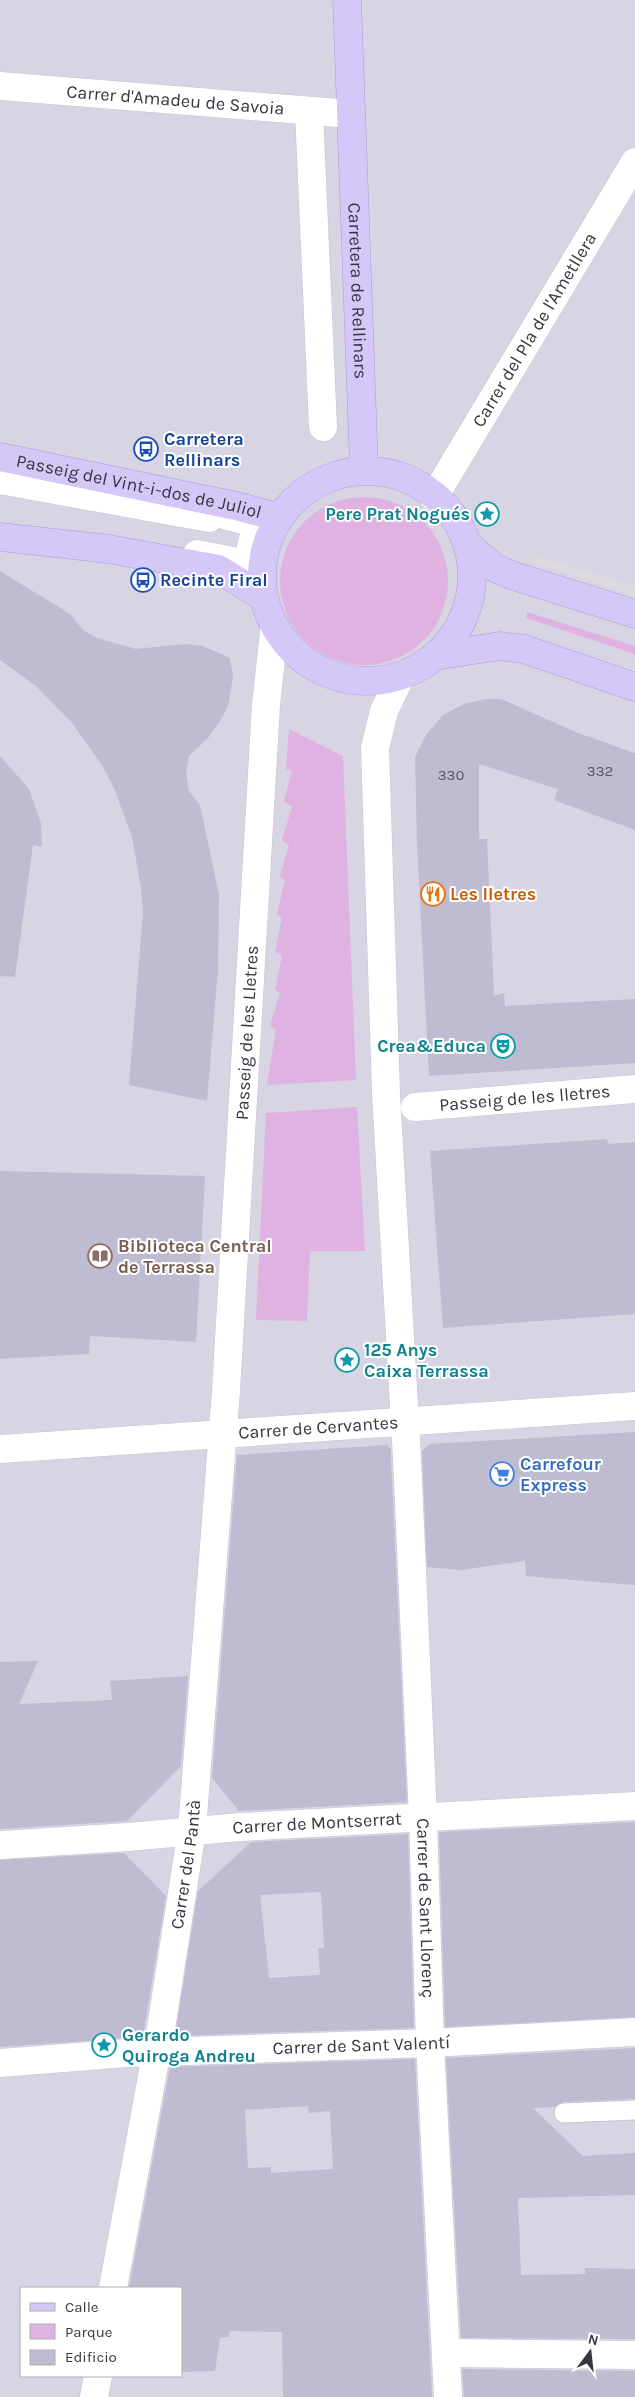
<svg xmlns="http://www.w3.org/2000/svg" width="635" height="2397" viewBox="0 0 635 2397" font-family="Karla,sans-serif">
	<rect width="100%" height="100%" fill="#e8e5f1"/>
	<path fill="#d7d4e4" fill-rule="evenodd" d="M 0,0 L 635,0 L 635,2397 L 0,2397 ZM 21,2288 L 181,2288 L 181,2376 L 21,2376 Z"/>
	<g fill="#dfb2e1">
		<circle cx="364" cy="581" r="84"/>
		<path d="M 527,612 L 635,646 L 635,654 L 526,618 Z"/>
		<path d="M 289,729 L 343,756 L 356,1080 L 267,1085 L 276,1030 L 270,1026 L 280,993 L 275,990 L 282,956 L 275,952 L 282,918 L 277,914 L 285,880 L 280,877 L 289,845 L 282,840 L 292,807 L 284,801 L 292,771 L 286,769 Z"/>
		<path d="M 357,1107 L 365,1251 L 310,1251 L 307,1321 L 256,1320 L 266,1113 Z"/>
	</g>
	<path fill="#dadadf" d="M 535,555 L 635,587 L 635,596 L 532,562 Z"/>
	<g fill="#bebcd1" fill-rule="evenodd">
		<path d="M 0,571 L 70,614 L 84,631 L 97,638 L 136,649 L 186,644 L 203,646 L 230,658 L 233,677 L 228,706 L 220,721 L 208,738 L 189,756 L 186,774 L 189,791 L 200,805 L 219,895 L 218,969 L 207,1101 L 129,1085 L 143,913 L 141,888 L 132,837 L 114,788 L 102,765 L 72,723 L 36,686 L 0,660 Z"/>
		<path d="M 485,699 L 501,699 L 578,733 L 635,753 L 635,830 L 554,800 L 558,789 L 479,764 L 479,839 L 487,839 L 494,996 L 504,993 L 505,1006 L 635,999 L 635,1063 L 429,1076 L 417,844 L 415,757 L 426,735 L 443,715 L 464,704 Z"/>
		<path d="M 0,756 L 29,789 L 41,823 L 42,847 L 33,845 L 15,977 L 0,976 Z"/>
		<path d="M 607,1139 L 608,1144 L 635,1142 L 635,1314 L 443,1328 L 430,1151 Z"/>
		<path d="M 0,1171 L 205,1176 L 196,1342 L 90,1336 L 89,1354 L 0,1359 Z"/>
		<path d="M 635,1432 L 635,1585 L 526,1576 L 525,1561 L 461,1570 L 427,1567 L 422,1451 L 430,1444 Z"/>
		<path d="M 387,1445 L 391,1449 L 391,1459 L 407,1802 L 239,1811 L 212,1778 L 237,1455 Z"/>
		<path d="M 38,1661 L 19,1704 L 112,1700 L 110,1681 L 188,1676 L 181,1766 L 127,1821 L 0,1829 L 0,1662 Z"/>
		<path d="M 635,1822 L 635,2017 L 445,2027 L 439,1832 Z"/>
		<path d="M 408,1834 L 414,2028 L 175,2036 L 198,1891 L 251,1842 ZM 321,1892 L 324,1948 L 318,1948 L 320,1975 L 269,1978 L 260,1895 Z"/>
		<path d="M 124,1853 L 166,1896 L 143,2037 L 0,2047 L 0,1860 Z"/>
		<path d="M 635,2048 L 635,2099 L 564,2102 L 555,2107 L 533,2108 L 583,2156 L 635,2153 L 635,2195 L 518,2198 L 521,2275 L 585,2274 L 585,2268 L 635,2269 L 635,2339 L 461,2338 L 446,2058 Z"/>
		<path d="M 415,2059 L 432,2397 L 283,2397 L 282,2332 L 230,2331 L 229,2337 L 220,2338 L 215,2371 L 181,2372 L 181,2288 L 129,2288 L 170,2067 ZM 308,2106 L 309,2113 L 330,2111 L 333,2169 L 271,2173 L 271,2167 L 248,2168 L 245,2110 Z"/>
		<path d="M 462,2369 L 635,2371 L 635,2397 L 464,2397 Z"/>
	</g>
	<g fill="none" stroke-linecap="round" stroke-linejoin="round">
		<g stroke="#c6c3d6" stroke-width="21">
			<path id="lane" d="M 564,2113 L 635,2110"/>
		</g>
		<g stroke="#c6c3d6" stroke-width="29">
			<g id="street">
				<path id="s1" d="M 0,86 L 351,114"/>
				<path d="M 309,112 L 323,427"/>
				<path d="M 0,480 L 209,518 L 210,511 L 257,524 L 249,555 L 243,563 L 197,554"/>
				<path id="s2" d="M 434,497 L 635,162"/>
				<path id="s3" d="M 400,678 L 384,711 L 375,748 L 386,1093 L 407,1458 L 423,1818 L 430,2043 L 448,2397"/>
				<path id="s4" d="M 415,1107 L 635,1089"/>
				<path id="s5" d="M 0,1449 L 635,1406"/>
				<path id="s6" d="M 0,1845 L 128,1837 L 240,1827 L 635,1806"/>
				<path id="s7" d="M 0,2063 L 127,2053 L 430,2043 L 635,2032"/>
				<path id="s8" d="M 113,2288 L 161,2028 L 192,1830 L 226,1391 L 266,705 L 274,632"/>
				<path d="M 446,2353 L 635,2355"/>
				<path d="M 94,2397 L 98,2376"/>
			</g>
		</g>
		<g stroke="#ab9ed2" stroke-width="29">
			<g id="secondary">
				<path id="s9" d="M 347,0 L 364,468"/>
				<path id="s10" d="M 0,457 L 236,506 L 277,517"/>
				<circle cx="367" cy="576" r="105"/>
				<path d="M 0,537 L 109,549 L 218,569 L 260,595"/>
				<path d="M 469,546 L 495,568 L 511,575 L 635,614"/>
				<path d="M 441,655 L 500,646 L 524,649 L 635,687"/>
			</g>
		</g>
		<use href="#lane" stroke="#fff" stroke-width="19"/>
		<use href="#street" stroke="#fff" stroke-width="28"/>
		<use href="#secondary" stroke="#d5c7f8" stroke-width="28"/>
	</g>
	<defs>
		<g id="bus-ring" transform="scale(1.25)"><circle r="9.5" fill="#fff" stroke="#1a4fb4" stroke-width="1.5"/><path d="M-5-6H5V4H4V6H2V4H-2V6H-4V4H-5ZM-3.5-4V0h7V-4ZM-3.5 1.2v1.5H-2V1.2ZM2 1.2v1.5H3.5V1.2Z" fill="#1a4fb4"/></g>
		<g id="sight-ring" transform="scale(1.25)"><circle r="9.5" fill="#fff" stroke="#0f9aa8" stroke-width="1.5"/><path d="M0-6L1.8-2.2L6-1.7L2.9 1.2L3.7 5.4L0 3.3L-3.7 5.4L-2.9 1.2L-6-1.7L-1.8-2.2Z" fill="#0f9aa8"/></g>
		<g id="restaurant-ring" transform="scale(1.25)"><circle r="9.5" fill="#fff" stroke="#e8710a" stroke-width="1.5"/><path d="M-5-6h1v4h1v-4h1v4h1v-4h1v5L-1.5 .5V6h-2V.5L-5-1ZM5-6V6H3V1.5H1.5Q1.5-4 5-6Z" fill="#e8710a"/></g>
		<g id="theatre-ring" transform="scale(1.25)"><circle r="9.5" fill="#fff" stroke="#0f9aa8" stroke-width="1.5"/><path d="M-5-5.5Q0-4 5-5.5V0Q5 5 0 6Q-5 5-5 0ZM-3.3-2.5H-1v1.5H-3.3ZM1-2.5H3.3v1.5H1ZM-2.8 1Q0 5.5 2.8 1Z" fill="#0f9aa8"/></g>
		<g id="library-ring" transform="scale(1.25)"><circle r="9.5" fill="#fff" stroke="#8d6e63" stroke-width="1.5"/><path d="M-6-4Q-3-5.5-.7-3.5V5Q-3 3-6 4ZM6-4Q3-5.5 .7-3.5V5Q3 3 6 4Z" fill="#8d6e63"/></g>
		<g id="supermarket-ring" transform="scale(1.25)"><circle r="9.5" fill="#fff" stroke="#3f7fe0" stroke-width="1.5"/><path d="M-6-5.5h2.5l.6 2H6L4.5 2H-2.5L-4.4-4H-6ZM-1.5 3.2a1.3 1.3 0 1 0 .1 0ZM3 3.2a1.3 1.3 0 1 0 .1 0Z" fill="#3f7fe0"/></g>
	</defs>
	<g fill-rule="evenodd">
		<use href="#bus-ring" x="146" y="449"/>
		<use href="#sight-ring" x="487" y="514"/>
		<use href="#bus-ring" x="143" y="580"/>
		<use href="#restaurant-ring" x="433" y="894"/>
		<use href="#theatre-ring" x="503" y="1046"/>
		<use href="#library-ring" x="100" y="1256"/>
		<use href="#sight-ring" x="347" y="1360"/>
		<use href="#supermarket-ring" x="502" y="1474"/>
		<use href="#sight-ring" x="104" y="2045"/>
	</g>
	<g text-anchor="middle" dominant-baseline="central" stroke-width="4" stroke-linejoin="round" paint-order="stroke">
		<g font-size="15" fill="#595766">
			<text x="600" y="771">332</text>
			<text x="451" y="775">330</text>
		</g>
		<g font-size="18" fill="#373542" stroke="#fff">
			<text stroke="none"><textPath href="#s1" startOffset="176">Carrer d'Amadeu de Savoia</textPath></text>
			<text stroke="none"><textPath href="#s9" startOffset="291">Carretera de Rellinars</textPath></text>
			<text stroke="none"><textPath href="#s2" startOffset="195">Carrer del Pla de l'Ametllera</textPath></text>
			<text stroke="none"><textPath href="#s10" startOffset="142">Passeig del Vint-i-dos de Juliol</textPath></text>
			<text stroke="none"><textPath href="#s8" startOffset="1264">Passeig de les Lletres</textPath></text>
			<text stroke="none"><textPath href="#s4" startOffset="110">Passeig de les lletres</textPath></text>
			<text stroke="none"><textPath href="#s5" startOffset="319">Carrer de Cervantes</textPath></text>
			<text stroke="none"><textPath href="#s6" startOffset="318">Carrer de Montserrat</textPath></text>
			<text stroke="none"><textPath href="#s8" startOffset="430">Carrer del Pantà</textPath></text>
			<text stroke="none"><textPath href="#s3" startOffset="1236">Carrer de Sant Llorenç</textPath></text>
			<text stroke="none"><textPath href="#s7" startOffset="362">Carrer de Sant Valentí</textPath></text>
		</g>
		<g font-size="18" font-weight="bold" fill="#164399" stroke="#fff" text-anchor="start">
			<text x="164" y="439">Carretera<tspan x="164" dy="21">Rellinars</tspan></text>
			<text x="160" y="580">Recinte Firal</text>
		</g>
		<g font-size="18" font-weight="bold" fill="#0d838f" stroke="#fff" text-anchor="end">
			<text x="470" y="514">Pere Prat Nogués</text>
			<text x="486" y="1046">Crea&amp;Educa</text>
			<text x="364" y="1350" text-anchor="start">125 Anys<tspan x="364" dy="21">Caixa Terrassa</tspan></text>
			<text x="122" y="2035" text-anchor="start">Gerardo<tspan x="122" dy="21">Quiroga Andreu</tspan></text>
		</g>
		<g font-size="18" font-weight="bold" fill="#c56008" stroke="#fff" text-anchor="start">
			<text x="450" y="894">Les lletres</text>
		</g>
		<g font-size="18" font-weight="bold" fill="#785e54" stroke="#fff" text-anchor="start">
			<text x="118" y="1246">Biblioteca Central<tspan x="118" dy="21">de Terrassa</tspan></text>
		</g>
		<g font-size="18" font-weight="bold" fill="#366cbe" stroke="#fff" text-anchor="start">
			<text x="520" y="1464">Carrefour<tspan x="520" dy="21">Express</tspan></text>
		</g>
	</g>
	<rect x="20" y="2287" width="162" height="90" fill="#ffffff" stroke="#afaeb3"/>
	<rect x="30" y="2303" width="25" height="8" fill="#d5c7f8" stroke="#afaeb3"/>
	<text x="65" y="2312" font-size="15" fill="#373542">Calle</text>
	<rect x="30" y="2324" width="25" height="15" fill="#dfb2e1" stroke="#afaeb3"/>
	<text x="65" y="2337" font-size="15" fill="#373542">Parque</text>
	<rect x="30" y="2350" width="25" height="15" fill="#bebcd1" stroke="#afaeb3"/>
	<text x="65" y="2362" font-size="15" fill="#373542">Edificio</text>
	<g transform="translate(590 2352) rotate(15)" stroke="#ffffff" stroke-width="4" paint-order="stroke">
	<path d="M0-4L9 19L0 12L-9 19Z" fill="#373542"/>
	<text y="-8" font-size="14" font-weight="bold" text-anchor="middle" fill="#373542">N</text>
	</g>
</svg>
